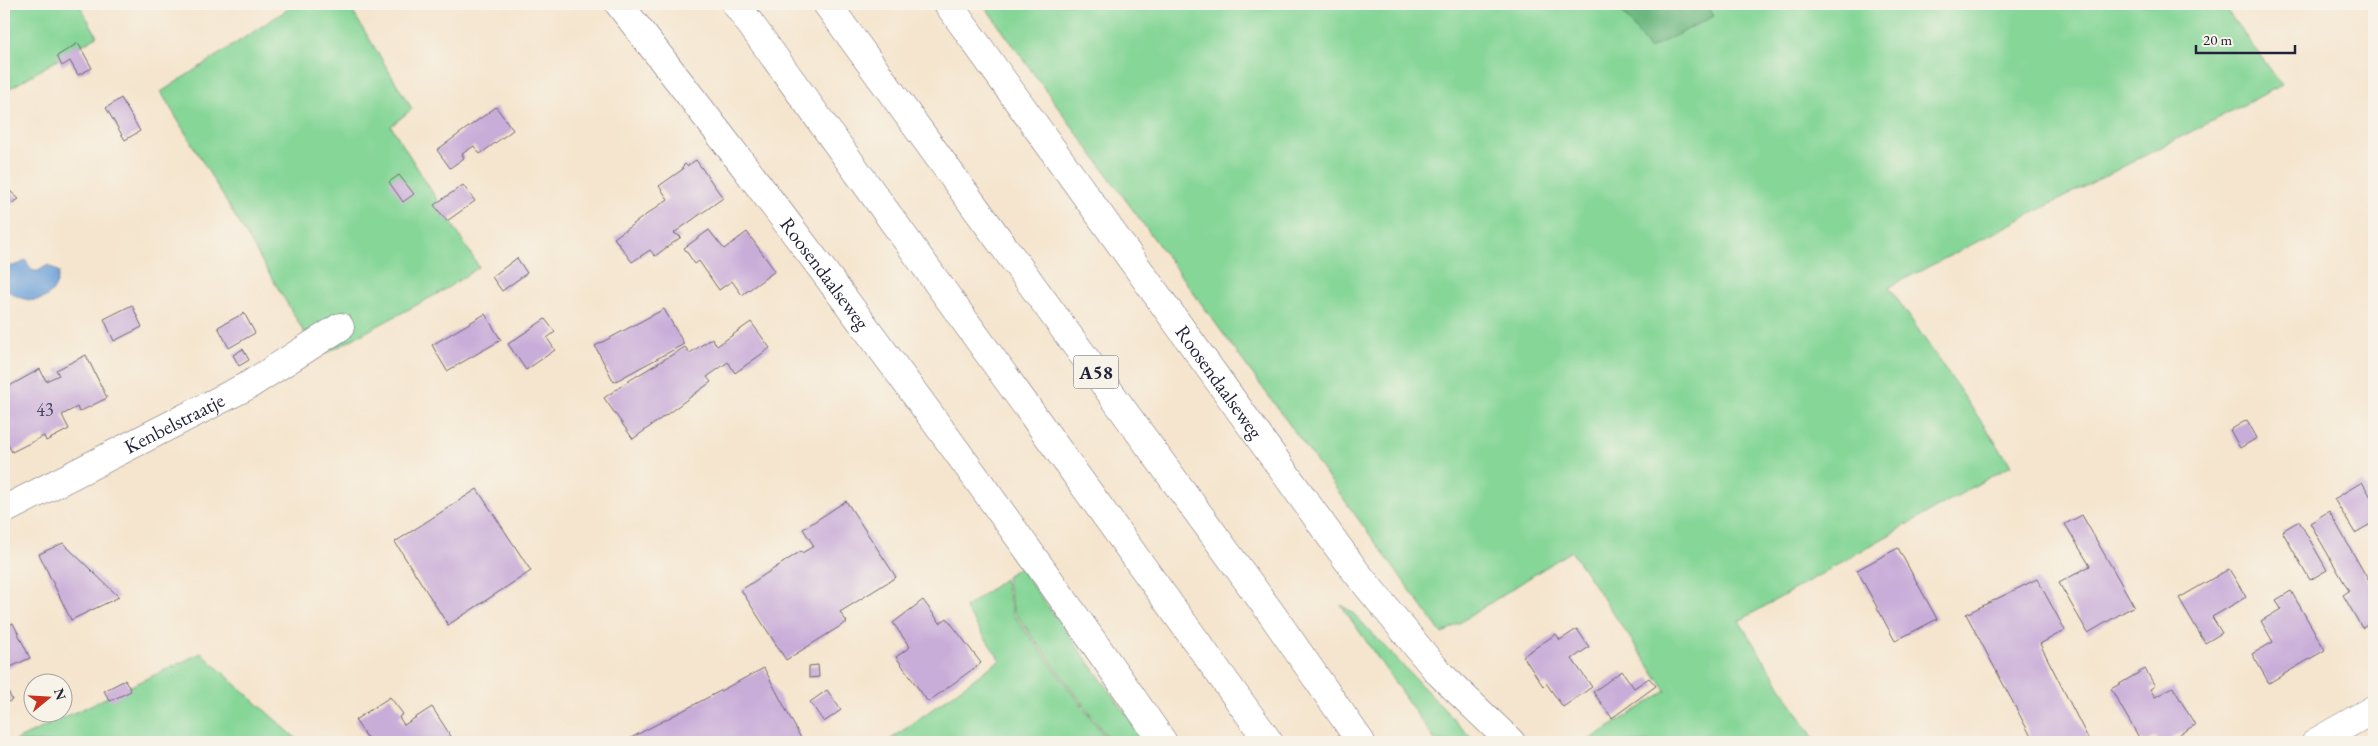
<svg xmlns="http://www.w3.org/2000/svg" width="2378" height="746" viewBox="0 0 2378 746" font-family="'EB Garamond',serif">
	<rect width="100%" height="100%" fill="#f7f3e8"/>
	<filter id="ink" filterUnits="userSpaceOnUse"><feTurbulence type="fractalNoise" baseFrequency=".02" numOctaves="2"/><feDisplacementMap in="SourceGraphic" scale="10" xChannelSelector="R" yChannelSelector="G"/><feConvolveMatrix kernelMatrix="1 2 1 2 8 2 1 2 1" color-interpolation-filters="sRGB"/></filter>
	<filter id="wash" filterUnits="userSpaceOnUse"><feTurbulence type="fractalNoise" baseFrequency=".0096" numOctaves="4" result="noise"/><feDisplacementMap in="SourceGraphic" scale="20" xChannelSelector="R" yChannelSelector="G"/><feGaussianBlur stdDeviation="1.12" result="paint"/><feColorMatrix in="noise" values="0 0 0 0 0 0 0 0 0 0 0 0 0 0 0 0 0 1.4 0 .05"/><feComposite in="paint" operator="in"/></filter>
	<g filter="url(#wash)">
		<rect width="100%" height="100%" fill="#f5e5ce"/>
		<g fill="#85d697" stroke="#547c69">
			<path d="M 4,4 L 79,4 L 97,36 L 4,92 Z"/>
			<path d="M 296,4 L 348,4 L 412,109 L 391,126 L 479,267 L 441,292 L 319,357 L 161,92 Z"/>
			<path d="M 983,4 L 1617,4 L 1649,48 L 1713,15 L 1707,4 L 2222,4 L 2282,85 L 1889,287 L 2011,465 L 1739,621 L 1816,742 L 1586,742 L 1666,691 L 1571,551 L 1442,634 Z"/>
			<path d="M 1019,567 L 1147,742 L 1111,742 L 1014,612 L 1006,577 Z"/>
			<path d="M 1004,579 L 1013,614 L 1109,742 L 887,742 L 1000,660 L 965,608 Z"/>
			<path d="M 1341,605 L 1352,612 L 1475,742 L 1436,742 Z"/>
			<path d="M 201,653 L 300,742 L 12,742 Z"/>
		</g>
		<path fill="#6cb780" stroke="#476c5e" d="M 1617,4 L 1707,4 L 1714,16 L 1649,49 Z"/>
		<path fill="#6ea1d9" stroke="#48628a" d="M 25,260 L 33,271 L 38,271 L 48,265 L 59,272 C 56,306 25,307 4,287 L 4,268 L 20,264 Z"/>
		<g id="blocks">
			<g fill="#c9add9">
				<path d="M 78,43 L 92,68 L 78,75 L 70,61 L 62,66 L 57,56 Z"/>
				<path d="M 121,98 L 140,131 L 125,140 L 106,108 Z"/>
				<path d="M 496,107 L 513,130 L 480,154 L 474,146 L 462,154 L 464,158 L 450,168 L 437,150 Z"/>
				<path d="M 696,160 L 723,198 L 674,233 L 681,237 L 655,256 L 650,250 L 632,262 L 614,238 L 668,199 L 659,186 L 683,169 L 682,167 L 685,164 L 687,166 Z"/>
				<path d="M 399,175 L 414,194 L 403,202 L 389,182 Z"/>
				<path d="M 463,185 L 475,201 L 447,221 L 434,205 Z"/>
				<path d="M 10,191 L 19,199 L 4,208 L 4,194 Z"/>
				<path d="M 709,230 L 724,249 L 747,232 L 775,271 L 742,295 L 732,281 L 719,290 L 699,261 L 695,264 L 684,248 Z"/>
				<path d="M 517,258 L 527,273 L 502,291 L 492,277 Z"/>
				<path d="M 132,305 L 142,327 L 114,341 L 104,319 Z"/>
				<path d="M 664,309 L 684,344 L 614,382 L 595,346 Z"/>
				<path d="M 244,313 L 255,333 L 229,348 L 218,327 Z"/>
				<path d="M 485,314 L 501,340 L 447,371 L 432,345 Z"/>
				<path d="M 545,319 L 555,332 L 547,338 L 555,350 L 526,370 L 508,344 Z"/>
				<path d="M 751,322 L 770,348 L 735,373 L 728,362 L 707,377 L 711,382 L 633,439 L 604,398 L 630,380 L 685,347 L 690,353 L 712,338 L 717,346 Z"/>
				<path d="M 243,349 L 249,360 L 239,366 L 233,355 Z"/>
				<path d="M 86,355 L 107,398 L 79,412 L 77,407 L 62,415 L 69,429 L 46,441 L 44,436 L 12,452 L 4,437 L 4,389 L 40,369 L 46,381 L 59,375 L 56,370 Z"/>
				<path d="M 2247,420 L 2257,438 L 2240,448 L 2230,430 Z"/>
				<path d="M 2362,482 L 2374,502 L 2374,522 L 2355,533 L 2334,499 Z"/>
				<path d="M 477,489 L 531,571 L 448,625 L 395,542 Z"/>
				<path d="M 846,501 L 896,577 L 840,612 L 847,622 L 786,660 L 741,590 L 801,551 L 802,553 L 814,546 L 803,529 Z"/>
				<path d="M 2329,511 L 2374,590 L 2374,621 L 2362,628 L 2343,595 L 2349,591 L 2310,523 Z"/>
				<path d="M 2082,515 L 2134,606 L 2088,633 L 2059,583 L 2090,566 L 2065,524 Z"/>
				<path d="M 2299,521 L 2327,570 L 2310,580 L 2282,531 Z"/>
				<path d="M 63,543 L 119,597 L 71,620 L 39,554 Z"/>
				<path d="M 1898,548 L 1937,619 L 1895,641 L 1857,570 Z"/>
				<path d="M 2229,569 L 2246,597 L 2212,617 L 2222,633 L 2205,643 L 2179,598 Z"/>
				<path d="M 2037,579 L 2065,630 L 2040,644 L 2090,742 L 2034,742 L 1966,614 Z"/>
				<path d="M 2291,591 L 2325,650 L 2269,683 L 2252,654 L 2273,642 L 2261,621 L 2281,609 L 2276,600 Z"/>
				<path d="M 923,600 L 940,623 L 947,618 L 981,663 L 928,702 L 896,657 L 910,647 L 893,623 Z"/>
				<path d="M 13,623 L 30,658 L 4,670 L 4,628 Z"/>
				<path d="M 1577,629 L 1589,647 L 1572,659 L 1592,687 L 1563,707 L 1546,683 L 1543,686 L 1523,656 L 1556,634 L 1560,640 Z"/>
				<path d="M 818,665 L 819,677 L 809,678 L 809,666 Z"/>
				<path d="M 764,668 L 803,742 L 623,742 Z"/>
				<path d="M 2145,669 L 2155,686 L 2150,689 L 2155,697 L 2173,687 L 2195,725 L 2166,742 L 2159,742 L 2156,737 L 2147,742 L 2141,741 L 2111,689 Z"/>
				<path d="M 1622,671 L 1634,688 L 1649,678 L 1656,686 L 1612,718 L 1593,692 Z"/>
				<path d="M 125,680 L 131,691 L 110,701 L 104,691 Z"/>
				<path d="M 4,682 L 12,700 L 4,704 Z"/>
				<path d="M 827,690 L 841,710 L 824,722 L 810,702 Z"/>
				<path d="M 390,697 L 403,714 L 399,717 L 404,725 L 432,707 L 452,738 L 446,742 L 370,742 L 355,720 Z"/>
			</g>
		</g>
	</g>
	<g filter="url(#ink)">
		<use href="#blocks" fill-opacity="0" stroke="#6c666e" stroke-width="1"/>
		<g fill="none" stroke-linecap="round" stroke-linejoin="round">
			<g stroke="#6c666e" stroke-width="29">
				<g id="street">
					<path id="s1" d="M 619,4 C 807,245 990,491 1163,742"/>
					<path id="s2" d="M 948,4 L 1356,572 L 1438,672 L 1511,742"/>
					<path id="s3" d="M 4,510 L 249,385 L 340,327"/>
					<path d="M 2316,742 L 2374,709"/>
				</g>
			</g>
			<g stroke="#6c666e" stroke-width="29">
				<g id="highway">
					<path d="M 736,4 L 1269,742"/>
					<path d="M 827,4 L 1271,613 L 1361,742"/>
				</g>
			</g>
			<use href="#street" stroke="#fff" stroke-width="28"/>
			<use href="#highway" stroke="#fff" stroke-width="28"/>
		</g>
	</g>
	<g text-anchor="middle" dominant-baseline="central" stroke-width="5" stroke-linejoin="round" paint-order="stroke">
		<g font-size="18" fill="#4c4562">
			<text x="45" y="409">43</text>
		</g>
		<rect fill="#f7f3e8" stroke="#62616f" stroke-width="1" x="1073.5" y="355.5" width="45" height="33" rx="4"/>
		<g font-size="19" font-weight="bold" fill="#22223b">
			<text x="1096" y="372">A58</text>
		</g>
		<g font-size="20" fill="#22223b" stroke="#f7f3e8">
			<text stroke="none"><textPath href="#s1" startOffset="339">Roosendaalseweg</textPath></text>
			<text stroke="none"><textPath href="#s2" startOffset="465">Roosendaalseweg</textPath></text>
			<text stroke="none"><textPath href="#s3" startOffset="191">Kenbelstraatje</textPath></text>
		</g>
	</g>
	<rect width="2378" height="746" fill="none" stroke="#f7f3e8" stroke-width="20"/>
	<g transform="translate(48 698) rotate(72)"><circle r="24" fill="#f7f3e8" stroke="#a29fa3"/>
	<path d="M0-4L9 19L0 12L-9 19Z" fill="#c8321e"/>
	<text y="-8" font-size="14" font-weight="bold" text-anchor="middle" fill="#22223b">N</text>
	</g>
	<path d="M2196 45v8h99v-8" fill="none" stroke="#22223b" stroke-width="2.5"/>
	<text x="2203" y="45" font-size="15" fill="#22223b" stroke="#f7f3e8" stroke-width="4" paint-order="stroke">20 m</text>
</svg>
